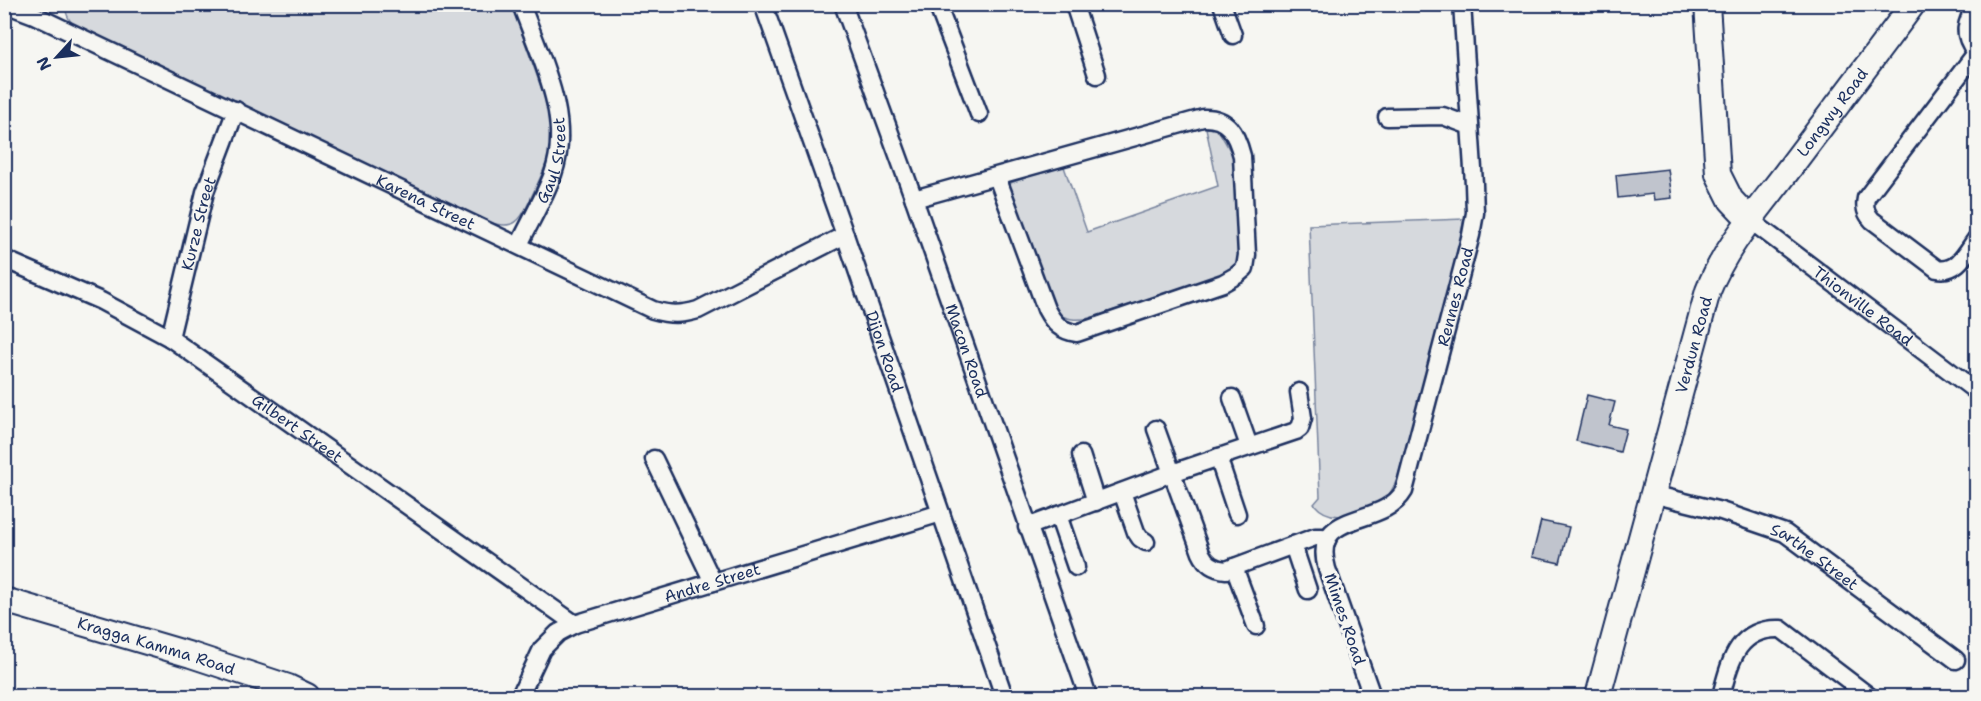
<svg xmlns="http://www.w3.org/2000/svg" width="1981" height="701" viewBox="0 0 1981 701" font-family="'Shantell Sans',sans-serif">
	<rect width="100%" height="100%" fill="#f6f6f2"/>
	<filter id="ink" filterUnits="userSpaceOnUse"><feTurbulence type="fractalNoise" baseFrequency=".0167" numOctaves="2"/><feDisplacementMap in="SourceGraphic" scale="12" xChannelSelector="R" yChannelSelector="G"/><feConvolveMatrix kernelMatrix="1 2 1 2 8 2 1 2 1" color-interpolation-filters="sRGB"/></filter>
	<g filter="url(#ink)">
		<g fill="#d6d9dd" stroke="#78849e" stroke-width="1.5">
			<path d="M 65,5 L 512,5 C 519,26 527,48 535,70 C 543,93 553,116 551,141 C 549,163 538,182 529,202 C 520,222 514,229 491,223 L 78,28 C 69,22 66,15 65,5 Z"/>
			<path d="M 1206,128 L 1217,128 L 1236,161 L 1242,252 L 1235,266 L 1226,274 L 1090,318 C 1075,321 1066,319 1053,312 L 1008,184 L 1063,164 L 1087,232 L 1218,186 Z"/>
			<path d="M 1464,219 L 1451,278 L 1398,477 C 1395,484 1392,492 1386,498 C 1382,502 1375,504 1370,507 C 1350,515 1330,523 1314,504 L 1320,497 L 1309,225 Z"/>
		</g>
		<g fill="#c0c4cd" stroke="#1b2f5e" stroke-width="1.5">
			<path d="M 1668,169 L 1672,198 L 1654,200 L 1653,194 L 1618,198 L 1616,175 Z"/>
			<path d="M 1587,395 L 1615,402 L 1609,425 L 1626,429 L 1620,452 L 1576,441 Z"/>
			<path d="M 1541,521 L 1569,527 L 1560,563 L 1532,557 Z"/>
		</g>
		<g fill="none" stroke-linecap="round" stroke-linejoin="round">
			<g stroke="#1b2f5e" stroke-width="21">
				<g id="street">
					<path id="s1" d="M 5,4 L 34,15 L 653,310 C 670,315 681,315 698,310 L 845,235"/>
					<path id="s2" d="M 763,4 L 845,235 L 1004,696"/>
					<path id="s3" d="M 843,4 L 914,199 L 1088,696"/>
					<path d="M 937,4 L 979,114"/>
					<path d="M 1074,4 L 1097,75"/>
					<path d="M 1222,4 L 1233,35"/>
					<path d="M 1976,4 C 1966,24 1961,34 1976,52"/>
					<path d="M 1976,53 L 1866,198 C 1864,208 1866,213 1872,220 L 1937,269 C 1957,273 1966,253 1976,239"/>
					<path d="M 1387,117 L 1443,116 L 1470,126"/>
					<path d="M 914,199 L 1203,118 C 1228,117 1236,133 1242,156 L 1247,255 L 1245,268 L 1237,275 L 1223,283 L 1077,333 C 1061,331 1054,324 1046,309 L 997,177"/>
					<path id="s4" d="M 1750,220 L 1976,391"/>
					<path id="s5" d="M 519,245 C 530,222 544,198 553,174 C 573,118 540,57 521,4"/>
					<path id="s6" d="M 4,259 L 101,301 L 170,338 L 575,624"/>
					<path id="s7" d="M 170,338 L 205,192 L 236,110"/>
					<path d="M 1232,398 L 1249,446"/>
					<path d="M 1156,429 L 1201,553 C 1206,564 1214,569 1226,570 L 1315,537 L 1322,537 L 1327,540"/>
					<path d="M 1081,455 L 1096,502"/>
					<path d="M 1218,457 L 1237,514"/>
					<path d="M 654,459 L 713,582"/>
					<path d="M 1122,492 L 1136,532 L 1140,538 L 1146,542"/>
					<path id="s8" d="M 1652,494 L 1721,511 L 1785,533 L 1956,660"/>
					<path d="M 1058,515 L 1076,567"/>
					<path d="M 1027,527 L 1172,473 L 1296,431 L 1300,428 L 1303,418 L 1299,392"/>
					<path d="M 1293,545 L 1308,590"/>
					<path d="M 1234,567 L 1256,626"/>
					<path id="s9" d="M 520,696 L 542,649 L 558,633 L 575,624 L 941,513"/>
					<path id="s10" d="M 1372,696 L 1327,569 C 1310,508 1382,529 1404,491 L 1471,235 L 1475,213 L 1474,184 L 1462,4"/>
					<path d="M 1721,696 C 1730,662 1737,627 1781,629 L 1869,696"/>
				</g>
			</g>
			<g stroke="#1b2f5e" stroke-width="28">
				<g id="secondary">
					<path d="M 1707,4 L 1718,174 L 1731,200 L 1750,220"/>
					<path id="s11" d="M 4,600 L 191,655 L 288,687 L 307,696"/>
					<path id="s12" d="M 1598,696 L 1708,291 C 1725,247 1758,210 1786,173 C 1828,117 1871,61 1913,4"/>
				</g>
			</g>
			<use href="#street" stroke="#f6f6f2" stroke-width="16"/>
			<use href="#secondary" stroke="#f6f6f2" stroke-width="24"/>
		</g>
	</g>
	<g text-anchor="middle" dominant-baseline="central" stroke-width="6" stroke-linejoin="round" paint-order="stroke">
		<g font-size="16" fill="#1b2f5e" stroke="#f6f6f2">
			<text stroke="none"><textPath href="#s12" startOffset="638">Longwy Road</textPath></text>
			<text stroke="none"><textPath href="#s5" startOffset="92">Gayl Street</textPath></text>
			<text stroke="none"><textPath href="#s1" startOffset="465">Karena Street</textPath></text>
			<text stroke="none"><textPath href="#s7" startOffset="118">Kurze Street</textPath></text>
			<text stroke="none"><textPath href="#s10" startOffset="459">Rennes Road</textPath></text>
			<text stroke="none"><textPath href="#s4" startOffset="142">Thionville Road</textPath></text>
			<text stroke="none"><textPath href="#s12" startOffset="364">Verdun Road</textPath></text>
			<text stroke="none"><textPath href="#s2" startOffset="368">Dijon Road</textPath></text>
			<text stroke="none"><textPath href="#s3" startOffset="368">Macon Road</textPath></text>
			<text stroke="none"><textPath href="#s6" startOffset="340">Gilbert Street</textPath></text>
			<text stroke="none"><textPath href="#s8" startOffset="176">Sarthe Street</textPath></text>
			<text stroke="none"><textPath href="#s9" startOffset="237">Andre Street</textPath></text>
			<text transform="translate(1345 619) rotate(71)">Mimes Road</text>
			<text stroke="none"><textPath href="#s11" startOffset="159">Kragga Kamma Road</textPath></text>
		</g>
	</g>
	<rect width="1981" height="701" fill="none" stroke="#f6f6f2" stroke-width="24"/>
	<rect x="12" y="12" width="1957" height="677" fill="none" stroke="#1b2f5e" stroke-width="2" filter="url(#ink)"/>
	<g transform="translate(57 57) rotate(243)" stroke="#f6f6f2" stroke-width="4.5" paint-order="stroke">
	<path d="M0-4.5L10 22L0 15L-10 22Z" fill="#1b2f5e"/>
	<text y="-9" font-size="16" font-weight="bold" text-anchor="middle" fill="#1b2f5e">N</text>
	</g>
</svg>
